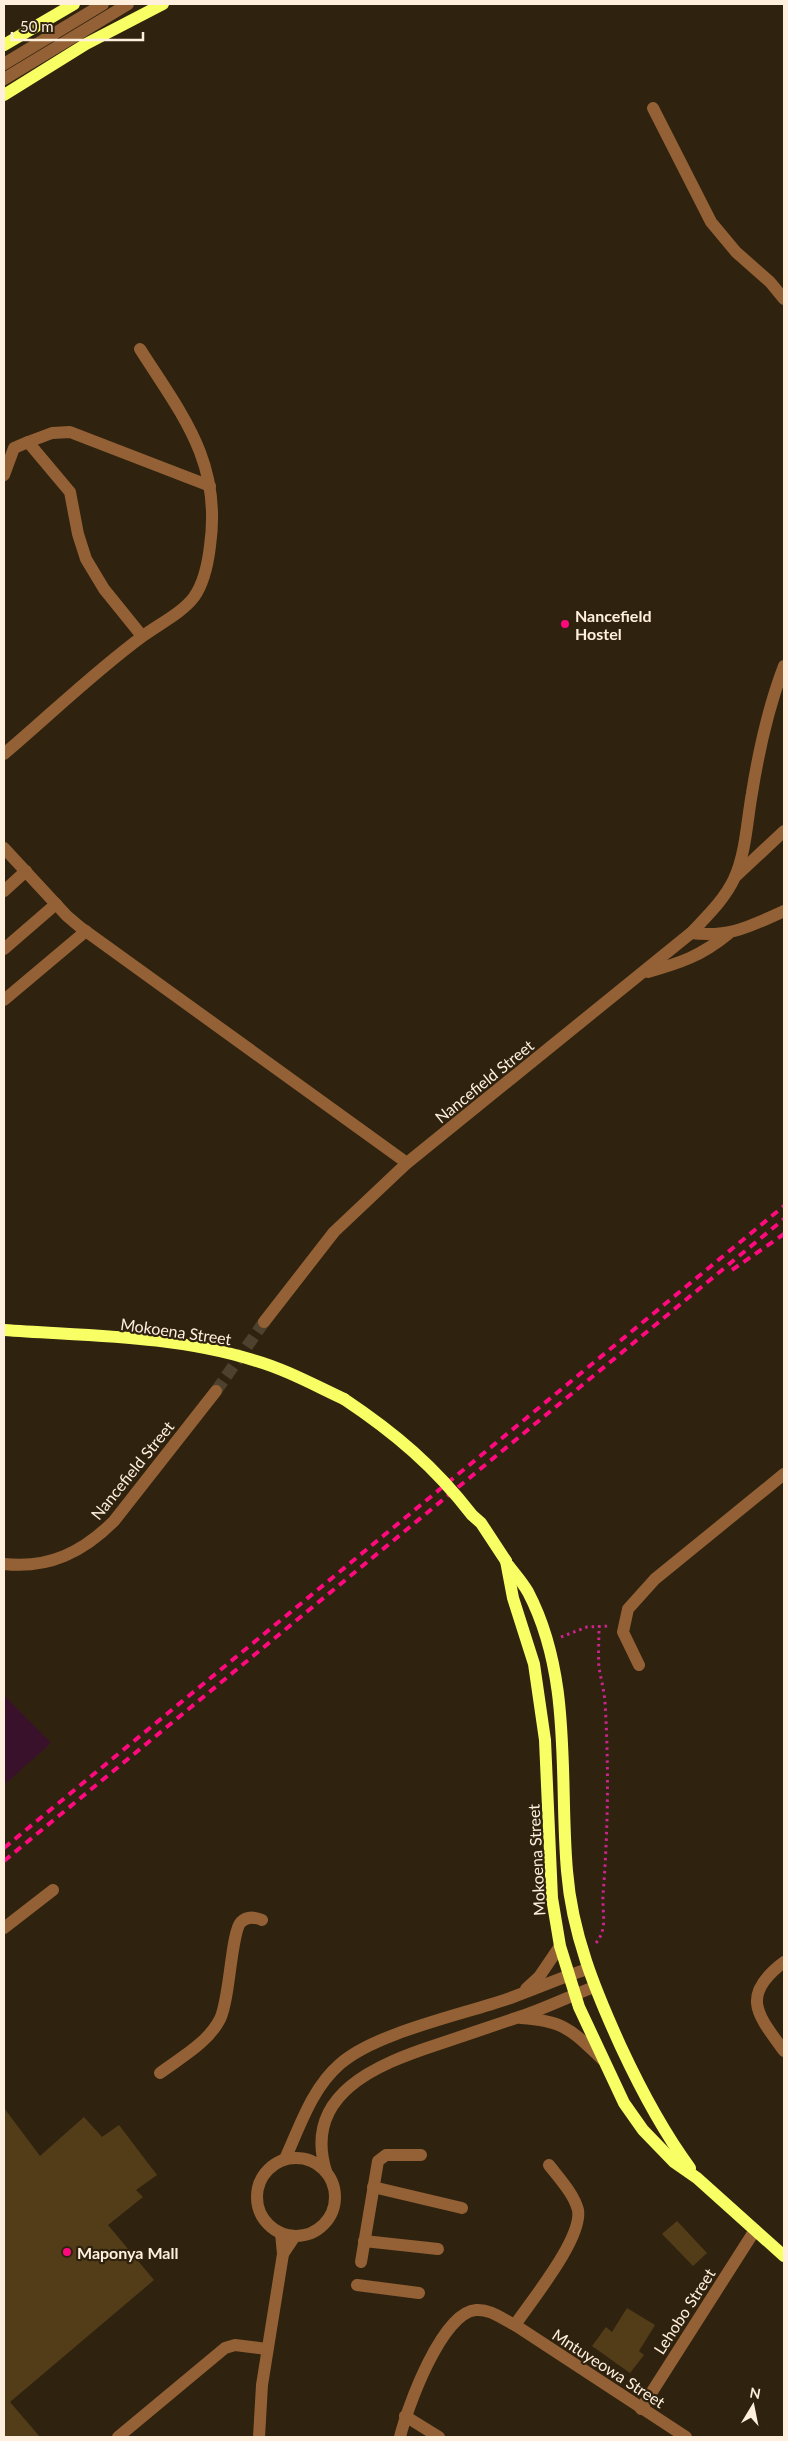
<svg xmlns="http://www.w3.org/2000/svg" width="788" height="2441" viewBox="0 0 788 2441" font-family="Lato,sans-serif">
	<rect width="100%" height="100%" fill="#2f220f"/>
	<path fill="#3a112a" d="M 4,1695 L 51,1743 L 4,1785 Z"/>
	<g fill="#533d19">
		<path d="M 4,2108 L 40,2156 L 84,2117 L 102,2137 L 119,2125 L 157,2175 L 136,2190 L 143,2197 L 108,2225 L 154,2280 L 10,2402 L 40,2437 L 4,2437 Z"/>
		<path d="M 677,2221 L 707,2253 L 693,2266 L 662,2234 Z"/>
		<path d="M 627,2308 L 655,2325 L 639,2351 L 644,2355 L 630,2373 L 592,2346 L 606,2327 L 612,2332 Z"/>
	</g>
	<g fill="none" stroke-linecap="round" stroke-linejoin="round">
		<path stroke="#4e412e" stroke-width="12" stroke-dasharray="12 6" stroke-linecap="butt" d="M 216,1391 L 264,1322"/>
		<g stroke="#cd238f" stroke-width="3" stroke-dasharray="2.5 4" stroke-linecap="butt">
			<path d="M 561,1637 L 587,1627 L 610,1626"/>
			<path d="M 596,1943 C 608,1929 602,1912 603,1895 C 608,1831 609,1767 605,1702 C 604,1690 601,1679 599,1668 C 598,1654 599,1640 599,1626"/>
		</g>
		<g stroke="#936135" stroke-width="12">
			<path d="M 4,64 L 103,4"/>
			<path d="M 4,79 L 128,4"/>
			<path d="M 653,108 L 711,222 L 736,252 L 770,282 L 784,299"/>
			<path d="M 28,442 L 52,433 L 70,432 L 210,486"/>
			<path d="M 4,475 L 14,448 L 28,442 L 70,492 L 78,534 L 86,559 L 104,589 L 142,636"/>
			<path d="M 4,754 C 50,715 94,672 143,636 C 159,624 182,613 194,597 C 204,583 208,563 210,546 C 222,462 182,415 140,349"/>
			<path d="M 4,848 L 67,916 L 80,927 L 407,1163"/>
			<path d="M 735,877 L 784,831"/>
			<path d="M 4,891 L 26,871"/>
			<path d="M 691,933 C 729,938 751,926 784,911"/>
			<path d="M 4,949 L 56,904"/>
			<path d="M 648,972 C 680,963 701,956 728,934"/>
			<path d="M 4,1000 L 86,931"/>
			<path d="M 264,1322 L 334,1232 L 407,1163 L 691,933 C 707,916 724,900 734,879 C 746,853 747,820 752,793 C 759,749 768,708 784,666"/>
			<path d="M 4,1564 C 49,1569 83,1552 114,1521 L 216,1391"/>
			<path d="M 639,1665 L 623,1632 L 628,1609 L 655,1579 L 784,1474"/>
			<path d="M 4,1928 L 53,1890"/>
			<path d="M 784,1962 C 739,1996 758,2015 784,2051"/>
			<path d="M 526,1989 L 539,1977 L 560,1946"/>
			<path d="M 521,2018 C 565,2021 571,2030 602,2059"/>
			<path d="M 160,2073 C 180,2058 208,2043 220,2019 C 230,1999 231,1932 241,1922 C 247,1916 255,1917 262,1920"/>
			<circle cx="296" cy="2197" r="39"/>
			<path d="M 285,2159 C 300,2126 312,2088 340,2064 C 376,2032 466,2014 513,1997 C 538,1988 562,1977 588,1969"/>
			<path d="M 326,2171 C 302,2094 378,2064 436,2045 C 463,2036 489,2027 516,2018 C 542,2010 568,1997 594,1987"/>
			<path d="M 373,2187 L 462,2208"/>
			<path d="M 281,2233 L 283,2254 L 295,2236"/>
			<path d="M 364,2241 L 438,2249"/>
			<path d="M 361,2262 L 378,2161 L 386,2155 L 421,2155"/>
			<path d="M 357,2285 L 419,2293"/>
			<path d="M 515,2325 C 531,2301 583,2238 578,2210 C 574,2194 559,2178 549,2165"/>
			<path d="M 641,2409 L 755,2230"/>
			<path d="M 405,2416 L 439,2437"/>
			<path d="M 118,2437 L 225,2348 L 235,2345 L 267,2349"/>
			<path d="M 259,2437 L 262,2385 L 283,2254"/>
			<path d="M 400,2437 C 407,2408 442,2312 476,2310 C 491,2309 502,2319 515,2325 L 686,2437"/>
		</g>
		<g stroke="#f7ff64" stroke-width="12">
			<path d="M 4,45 L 74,4"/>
			<path d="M 4,95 L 86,44 L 163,4"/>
			<path d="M 4,1330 C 86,1336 173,1335 253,1360 C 285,1369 314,1385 344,1399"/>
			<path d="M 506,1561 L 513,1598 L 534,1664 L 545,1740 L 552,1898 L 560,1946 L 579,2007 L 624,2103 L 643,2130 L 674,2162 L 697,2178 L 784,2256"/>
			<path d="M 508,1565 C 515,1574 523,1583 528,1592 C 573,1678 559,1779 567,1871 C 572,1934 595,1990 621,2047 C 641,2090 662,2130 690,2168"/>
		</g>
		<g stroke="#ff097e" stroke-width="4" stroke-dasharray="8 6" stroke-linecap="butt">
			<path d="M 732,1270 L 784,1234"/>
			<path d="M 4,1848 L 784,1206"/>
			<path d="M 4,1861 L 784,1219"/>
		</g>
		<path stroke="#f7ff64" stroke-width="12" d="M 344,1399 C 395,1433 435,1467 472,1515 L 481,1523 L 506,1561"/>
	</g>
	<g fill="#ff097e" stroke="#2f220f" stroke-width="2">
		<circle cx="565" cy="624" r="5"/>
		<circle cx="67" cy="2252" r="5"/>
	</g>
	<g text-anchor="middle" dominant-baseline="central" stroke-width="4.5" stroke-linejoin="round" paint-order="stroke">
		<g font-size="16" font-weight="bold" fill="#fff0dd" stroke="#2f220f" text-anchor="start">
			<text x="575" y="615">Nancefield<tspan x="575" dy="18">Hostel</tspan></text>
			<text x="77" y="2252">Maponya Mall</text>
		</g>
		<g font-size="16" fill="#fff0dd" stroke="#2f220f">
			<text transform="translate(484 1081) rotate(-39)">Nancefield Street</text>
			<text transform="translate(176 1331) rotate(8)">Mokoena Street</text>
			<text transform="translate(132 1470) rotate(-51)">Nancefield Street</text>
			<text transform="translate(536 1860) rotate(-93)">Mokoena Street</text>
			<text transform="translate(684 2311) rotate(-57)">Lehobo Street</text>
			<text transform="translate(609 2368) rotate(33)">Mntuyeowa Street</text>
		</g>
	</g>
	<rect width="788" height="2441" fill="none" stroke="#fff0dd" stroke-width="10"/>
	<g transform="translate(753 2406) rotate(10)" stroke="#2f220f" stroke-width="4" paint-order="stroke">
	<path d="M0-4L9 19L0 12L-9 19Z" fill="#fff0dd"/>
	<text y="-8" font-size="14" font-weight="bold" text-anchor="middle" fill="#fff0dd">N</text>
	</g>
	<path d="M12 32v8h131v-8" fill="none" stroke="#fff0dd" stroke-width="2.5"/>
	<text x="20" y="32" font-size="15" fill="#fff0dd" stroke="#2f220f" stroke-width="4" paint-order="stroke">50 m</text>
</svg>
